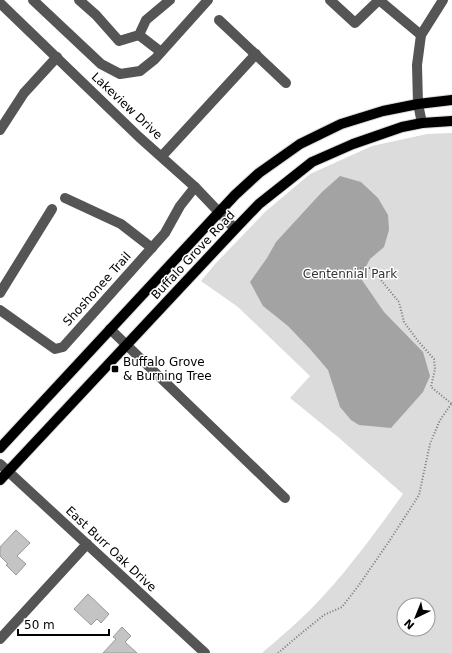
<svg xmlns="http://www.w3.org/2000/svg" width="452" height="653" viewBox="0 0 452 653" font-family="'DejaVu Sans',sans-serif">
	<rect width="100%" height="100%" fill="#fff"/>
	<path fill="#dcdcdc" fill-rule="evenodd" d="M 452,133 L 452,653 L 262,653 C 279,638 296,624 312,608 C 346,573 375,533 403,494 L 338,437 L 290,398 L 310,376 L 238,307 L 201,281 L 217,262 L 265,212 L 310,174 L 372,146 L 427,134 ZM 404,605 L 428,605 L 428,629 L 404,629 Z"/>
	<path fill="#a3a3a3" d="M 340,176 L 361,182 L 378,198 L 388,215 L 389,230 L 384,247 L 370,259 L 362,274 L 362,280 L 384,312 L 423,352 L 430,376 L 423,392 L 391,428 L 359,425 L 351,420 L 340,407 L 328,370 L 310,349 L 288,326 L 263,306 L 250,282 L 267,258 L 276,242 L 322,192 Z"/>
	<g fill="#c4c4c4" stroke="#999">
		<path d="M 16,530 L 30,543 L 17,556 L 26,564 L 16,575 L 6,565 L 8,564 L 0,556 L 0,547 Z"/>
		<path d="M 88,594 L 109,614 L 101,623 L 97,619 L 91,625 L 74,609 Z"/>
		<path d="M 122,627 L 131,636 L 125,642 L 137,653 L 103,653 L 116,639 L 113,637 Z"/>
	</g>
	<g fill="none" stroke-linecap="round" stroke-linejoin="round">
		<g stroke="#dbdbdb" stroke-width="12">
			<g id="major">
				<path d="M 0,448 L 235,195 L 259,173 L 300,144 L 341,124 L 383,111 L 418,104 L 452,100"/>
				<path d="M 0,480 L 235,229 L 259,204 L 312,162 L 353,144 L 402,127 L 422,123 L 452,121"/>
			</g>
		</g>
		<g stroke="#777" stroke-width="2" stroke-dasharray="1 2" stroke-linecap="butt">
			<path d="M 354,269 L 371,268 L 399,302 L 404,322 L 418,341 L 434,359 L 435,369 L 431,387 L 452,404"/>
			<path d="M 278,653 L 298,636 L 324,615 L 342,607 L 359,585 L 390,540 L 419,495 L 430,444 L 440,420 L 452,403"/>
		</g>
		<g stroke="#555" stroke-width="10">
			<path d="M 33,0 L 101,64 L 120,74 L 140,71 L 155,59 L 208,0"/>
			<path d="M 79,0 L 96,15 L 119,41 L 139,35 L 146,20 L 170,0"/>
			<path d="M 330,0 L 355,23 L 379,0"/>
			<path d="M 379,0 L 421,35"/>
			<path d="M 0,3 L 139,137 L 195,187 L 235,229"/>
			<path d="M 219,20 L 286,83"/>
			<path d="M 139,35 L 161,52"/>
			<path d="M 422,123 L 418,104 L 417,65 L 421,35 L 443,0"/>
			<path d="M 0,130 L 24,93 L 57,57"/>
			<path d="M 162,156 L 256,54"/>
			<path d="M 65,198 L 121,224 L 152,248"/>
			<path d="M 0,293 L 52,209"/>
			<path d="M 0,310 L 55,349 L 63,347 L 165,233 L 180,206 L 195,187"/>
			<path d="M 110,329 L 285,498"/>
			<path d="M 0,464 L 205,653"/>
			<path d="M 0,639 L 87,544"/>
		</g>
		<use href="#major" stroke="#000" stroke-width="10"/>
	</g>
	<rect fill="#000" stroke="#fff" stroke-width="1.5" x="111" y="365" width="8" height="8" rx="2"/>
	<g text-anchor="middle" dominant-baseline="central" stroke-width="3" stroke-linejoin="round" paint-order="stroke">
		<g font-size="12" fill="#000" stroke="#fff">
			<text transform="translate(127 106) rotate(43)">Lakeview Drive</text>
			<text transform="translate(193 255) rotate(-47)">Buffalo Grove Road</text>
			<text transform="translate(97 289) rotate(-48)">Shoshonee Trail</text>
			<text transform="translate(111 549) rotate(43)">East Burr Oak Drive</text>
		</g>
		<g font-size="12" fill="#333" stroke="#fff">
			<text x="350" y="274">Centennial Park</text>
		</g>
		<g font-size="12" fill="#000" stroke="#fff" text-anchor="start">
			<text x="123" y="362">Buffalo Grove<tspan x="123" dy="14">&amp; Burning Tree</tspan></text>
		</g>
	</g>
	<g transform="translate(416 617) rotate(223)"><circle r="19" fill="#ffffff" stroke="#999999"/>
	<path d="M0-3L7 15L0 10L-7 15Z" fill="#000000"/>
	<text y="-6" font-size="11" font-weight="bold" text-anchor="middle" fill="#000000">N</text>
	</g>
	<path d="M18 629v6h91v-6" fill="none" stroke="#000000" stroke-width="2"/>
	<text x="24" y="629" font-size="12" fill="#000000" stroke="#ffffff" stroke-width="3" paint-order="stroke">50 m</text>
</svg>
